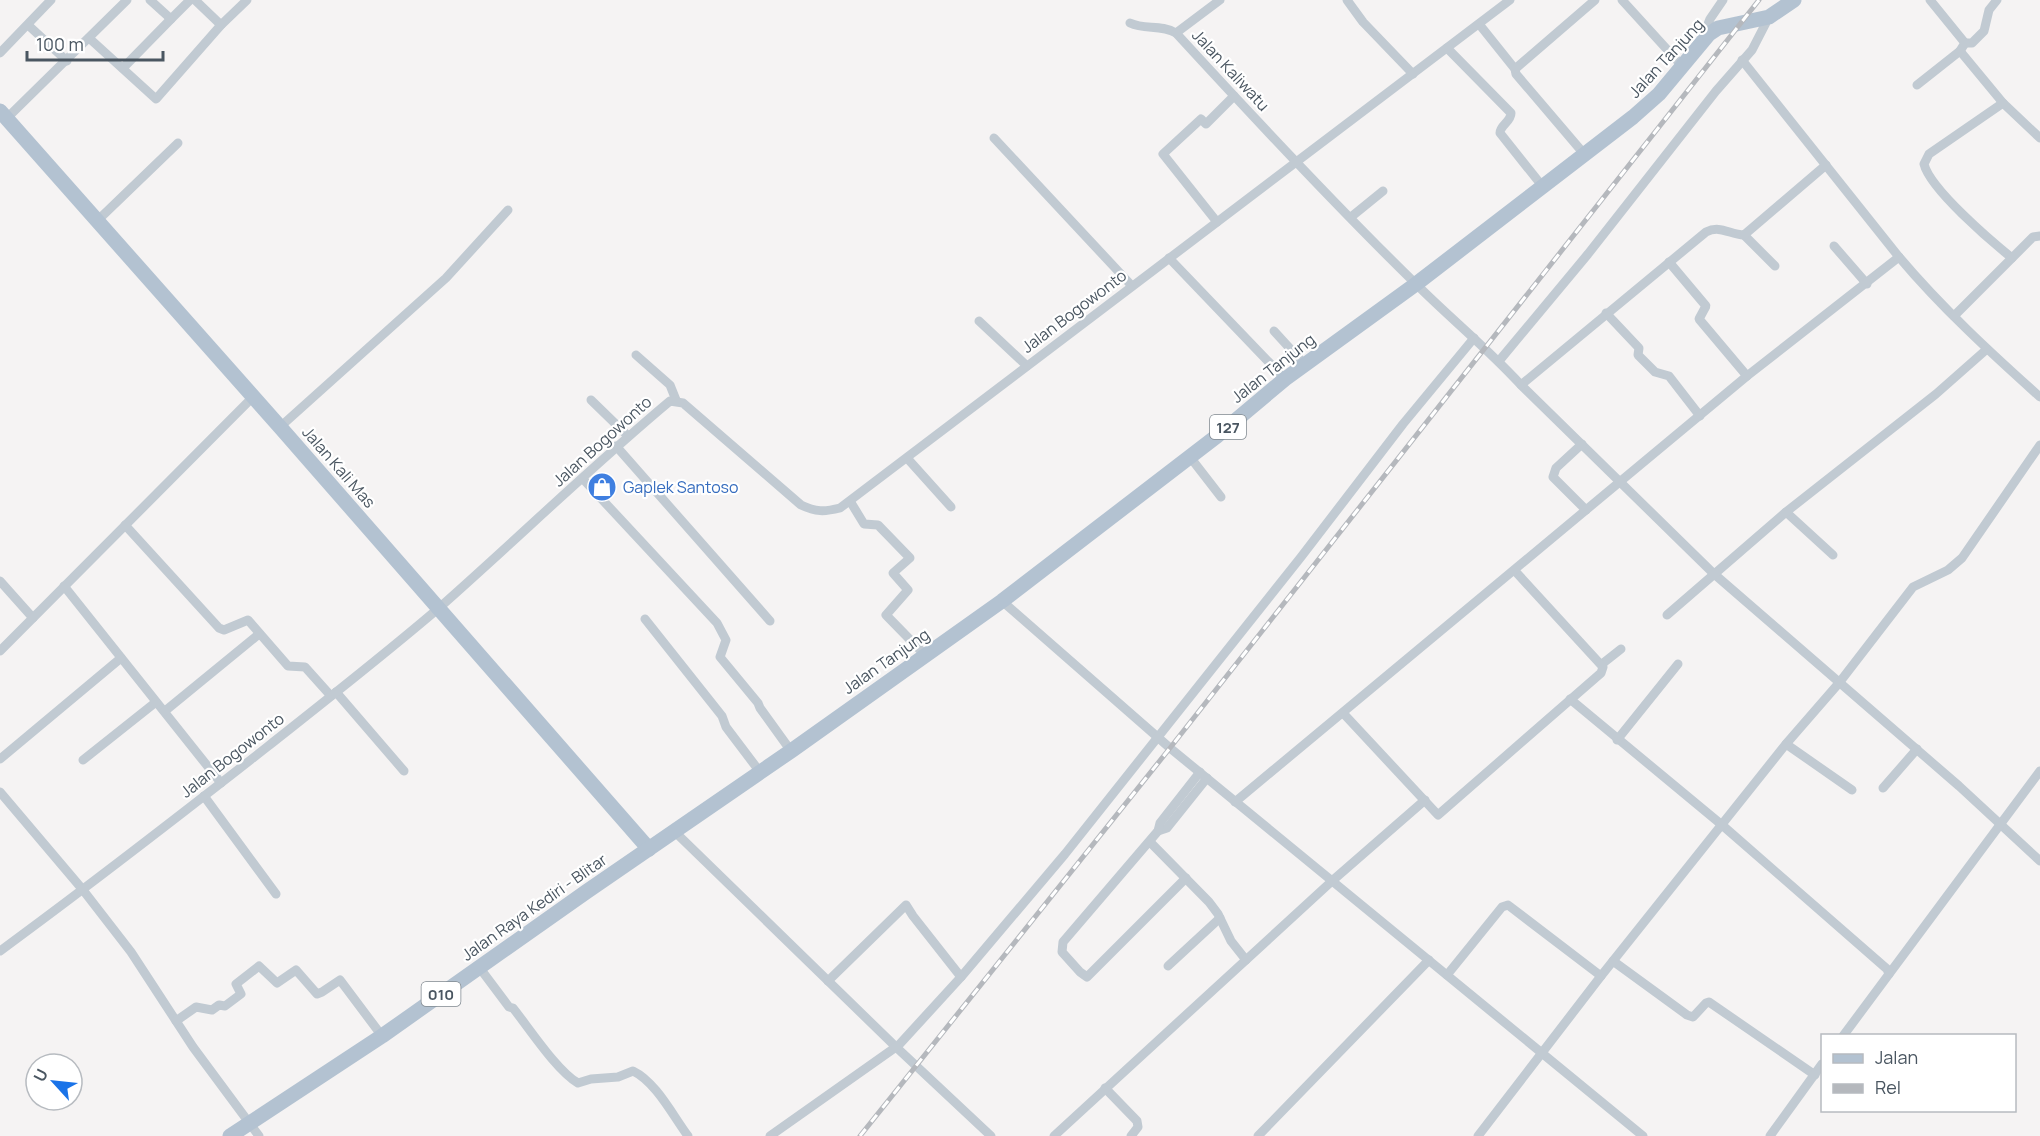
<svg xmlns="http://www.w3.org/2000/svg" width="2040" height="1136" viewBox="0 0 2040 1136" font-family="Manrope,sans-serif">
	<rect width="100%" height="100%" fill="#f5f3f3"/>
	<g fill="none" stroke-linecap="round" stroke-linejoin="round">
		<g stroke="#c1cad2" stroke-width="9">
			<path d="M 150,0 L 171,19 L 190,0"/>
			<path d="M 195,0 L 221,25"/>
			<path d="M 1347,0 L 1363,22 L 1413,74"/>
			<path d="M 1622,0 L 1683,67"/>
			<path d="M 1130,23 C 1145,30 1161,24 1176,33 C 1254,118 1333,203 1416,284 C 1450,318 1488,349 1521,385 L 1713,573 L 1959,786 L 2040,861"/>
			<path d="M 1479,24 L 1515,69 L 1516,74 L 1585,155"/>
			<path d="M 28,25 L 67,61"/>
			<path d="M 1176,33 L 1220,0"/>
			<path d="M 1703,37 L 1710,19 L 1723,0"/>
			<path d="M 89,38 L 156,99 L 221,25 L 247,0"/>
			<path d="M 1965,43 L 1972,43 L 1984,31 L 1989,10 L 1997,0"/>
			<path d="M 1447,48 L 1511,113 C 1511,122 1500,125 1500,133 L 1543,187"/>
			<path d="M 1960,51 L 2003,103 L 2040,138"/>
			<path d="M 0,53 L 51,0"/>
			<path d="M 123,68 L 171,19"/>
			<path d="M 1515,69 L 1595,0"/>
			<path d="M 1917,85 L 1960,51 L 1965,43 L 1930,0"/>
			<path d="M 2003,103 L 1929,154 L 1924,164 C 1930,189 1991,241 2012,258"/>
			<path d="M 6,119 L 127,0"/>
			<path d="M 994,138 L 1132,286"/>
			<path d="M 1351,217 L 1383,191"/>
			<path d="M 97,221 L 178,143"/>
			<path d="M 1217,222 L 1163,154 L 1201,119 L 1206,124 L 1234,96"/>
			<path d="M 1744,235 L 1775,266"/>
			<path d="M 1834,246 L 1867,284"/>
			<path d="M 1899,257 C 1942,308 1991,353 2040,397"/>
			<path d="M 1169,258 L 1285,379"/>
			<path d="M 1669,262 L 1706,306 L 1699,319 L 1747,376"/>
			<path d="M 1606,313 L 1639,348 L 1638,355 L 1655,372 L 1669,376 L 1700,416"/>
			<path d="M 1954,316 L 2033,237 L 2040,236"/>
			<path d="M 979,321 L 1027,366"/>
			<path d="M 1274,331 L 1305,365"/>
			<path d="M 636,355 L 670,385 L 676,400"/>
			<path d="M 1499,361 L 1588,254 L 1716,91 L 1752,50 L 1769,17"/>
			<path d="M 1521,385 L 1706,232 C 1720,225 1729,234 1744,235 L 1826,165"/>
			<path d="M 591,400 L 628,436"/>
			<path d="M 280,427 L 446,278 L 508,210"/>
			<path d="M 1582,444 L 1556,468 L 1553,477 L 1586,510"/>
			<path d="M 616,446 L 770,621"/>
			<path d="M 1190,457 L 1221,497"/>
			<path d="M 907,458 L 951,507"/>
			<path d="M 583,479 L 717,623 L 726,640 L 720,657 L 758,703 L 760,708 L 791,751"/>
			<path d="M 850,501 L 864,524 L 878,525 L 910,558 L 893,573 L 908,590 L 886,615 L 925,655"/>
			<path d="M 1786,512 L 1833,555"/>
			<path d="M 125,525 L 219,628 L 224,630 L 248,620 L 288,666 L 305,667 L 331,696"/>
			<path d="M 0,581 L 33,618"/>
			<path d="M 64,586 L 221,783"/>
			<path d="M 1002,601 L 1170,748 L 1643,1136"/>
			<path d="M 1667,615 L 1786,512 L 1936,394 L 1987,349"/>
			<path d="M 645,619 L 722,716 L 726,727 L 760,772"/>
			<path d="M 0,651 L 253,397"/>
			<path d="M 1602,664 L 1621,649"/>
			<path d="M 336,692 L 404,771"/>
			<path d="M 1570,699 L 1722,825 L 1887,969 L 1889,974"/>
			<path d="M 165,711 L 259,634"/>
			<path d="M 1343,713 L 1438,815 L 1601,673 L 1603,667 L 1515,571"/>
			<path d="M 1617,740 L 1678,664"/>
			<path d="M 1786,744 L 1852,790"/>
			<path d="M 0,759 L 121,658"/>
			<path d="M 83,760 L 156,702"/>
			<path d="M 1883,788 L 1917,749"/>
			<path d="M 0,792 L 83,890 L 131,952 L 193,1047 L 259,1136"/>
			<path d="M 204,796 L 276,894"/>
			<path d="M 1235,802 L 1747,376 L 1899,257 L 1742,60"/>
			<path d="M 674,831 L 896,1047 L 991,1136"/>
			<path d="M 1158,831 L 1167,828 L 1207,778"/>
			<path d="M 1150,842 L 1209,902 L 1218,914 L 1231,941 L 1246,960"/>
			<path d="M 1186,878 L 1087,977 L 1080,972 L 1062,952 L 1063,942 L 1158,831 L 1160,823 L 1200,772"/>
			<path d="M 0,951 C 90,885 179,816 267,747 C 325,701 384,655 440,607 C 517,539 591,467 670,401 L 683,403 L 801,505 C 816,512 824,512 840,508 L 1510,0"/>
			<path d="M 1613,961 L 1687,1015 L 1693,1017 L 1706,1003 L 1709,1002 L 1815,1075"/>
			<path d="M 1168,966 L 1220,918"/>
			<path d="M 479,967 L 509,1007 L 513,1008 C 529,1028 557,1071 578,1083 L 591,1079 L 618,1077 L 633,1071 C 656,1082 673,1116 688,1136"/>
			<path d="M 1447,975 L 1502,907 L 1508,905 L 1601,976"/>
			<path d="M 828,981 L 906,905 L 913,916 L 961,977"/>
			<path d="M 176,1021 L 196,1007 L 212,1010 L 219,1005 L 225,1006 L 241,994 L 236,984 L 259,966 L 277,983 L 296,970 L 317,994 L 322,992 L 340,980 L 382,1036"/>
			<path d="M 1843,1036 L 2040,771"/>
			<path d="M 897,1047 L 961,977 L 1065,854 L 1301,557 L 1403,424 L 1474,338"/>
			<path d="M 1105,1088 L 1137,1121 L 1138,1127 L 1131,1136"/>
			<path d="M 770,1136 L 896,1047"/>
			<path d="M 1054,1136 L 1332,881 L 1425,800"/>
			<path d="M 1258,1136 L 1429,960"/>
			<path d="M 1478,1136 L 1601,976 L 1786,744 L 1839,683 L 1913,587 L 1948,570 L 1962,558 L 2040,445"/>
			<path d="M 1770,1136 L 1822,1064"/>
		</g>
		<g stroke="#b3c2d1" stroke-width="15">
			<path d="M 0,111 L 280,427 L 649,849"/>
			<path d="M 230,1136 L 382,1036 L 586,892 L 791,751 L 1002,601 L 1217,436 L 1285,379 L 1416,284 L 1633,117 L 1659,94 L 1709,34 L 1718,28 L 1769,17 L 1794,0"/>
		</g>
		<g stroke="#b5b8bd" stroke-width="5">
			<path id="rail" d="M 860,1136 L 1170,748 L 1759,0"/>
		</g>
		<use href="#rail" stroke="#fff" stroke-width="3" stroke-dasharray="9" stroke-linecap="butt"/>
	</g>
	<defs>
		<g id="shop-disc" transform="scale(1.5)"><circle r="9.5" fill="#3f7fe0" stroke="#fff"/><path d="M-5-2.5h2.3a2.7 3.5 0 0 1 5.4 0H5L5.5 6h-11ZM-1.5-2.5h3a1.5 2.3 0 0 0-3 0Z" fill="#fff"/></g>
	</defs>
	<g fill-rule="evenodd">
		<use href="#shop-disc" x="602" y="487"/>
	</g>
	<g text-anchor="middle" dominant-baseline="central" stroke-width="4.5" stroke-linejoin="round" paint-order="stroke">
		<g fill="#fff" stroke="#808990" stroke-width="1.5">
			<rect x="1210" y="415" width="36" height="24" rx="4.5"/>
			<rect x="421.5" y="982" width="39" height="24" rx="4.5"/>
		</g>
		<g font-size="15" font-weight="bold" fill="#4a5661">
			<text x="1228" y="427">127</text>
			<text x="441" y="994">010</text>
		</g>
		<g font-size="16" fill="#4a5661" stroke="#fff">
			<text transform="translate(1666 58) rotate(-47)">Jalan Tanjung</text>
			<text transform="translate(1231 70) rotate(47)">Jalan Kaliwatu</text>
			<text transform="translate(1074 311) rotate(-37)">Jalan Bogowonto</text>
			<text transform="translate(1273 368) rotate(-38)">Jalan Tanjung</text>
			<text transform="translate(602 441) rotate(-42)">Jalan Bogowonto</text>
			<text transform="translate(339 467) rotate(49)">Jalan Kali Mas</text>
			<text transform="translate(886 661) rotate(-35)">Jalan Tanjung</text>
			<text transform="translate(232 755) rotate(-38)">Jalan Bogowonto</text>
			<text transform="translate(534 907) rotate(-35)">Jalan Raya Kediri - Blitar</text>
		</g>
		<g font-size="16" fill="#366cbe" stroke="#fff" text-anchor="start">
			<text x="623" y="487">Gaplek Santoso</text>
		</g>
	</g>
	<rect x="1821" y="1034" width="195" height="78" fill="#ffffff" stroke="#b7bbc0" stroke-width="1.5"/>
	<rect x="1833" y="1054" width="30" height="9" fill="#b3c2d1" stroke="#b7bbc0" stroke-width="1.5"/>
	<text x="1875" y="1064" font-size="18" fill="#4a5661">Jalan</text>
	<rect x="1833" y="1084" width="30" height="9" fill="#b5b8bd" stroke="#b7bbc0" stroke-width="1.5"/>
	<text x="1875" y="1094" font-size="18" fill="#4a5661">Rel</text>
	<g transform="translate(54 1082) rotate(297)"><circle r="28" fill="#ffffff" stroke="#b7bbc0" stroke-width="1.5"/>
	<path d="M0-4.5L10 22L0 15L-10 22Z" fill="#1a73e8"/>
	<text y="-9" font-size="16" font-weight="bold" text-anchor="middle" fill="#4a5661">U</text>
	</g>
	<path d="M27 51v9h136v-9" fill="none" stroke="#4a5661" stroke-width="3"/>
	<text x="36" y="51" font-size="18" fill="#4a5661" stroke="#ffffff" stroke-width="4.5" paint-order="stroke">100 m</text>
</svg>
